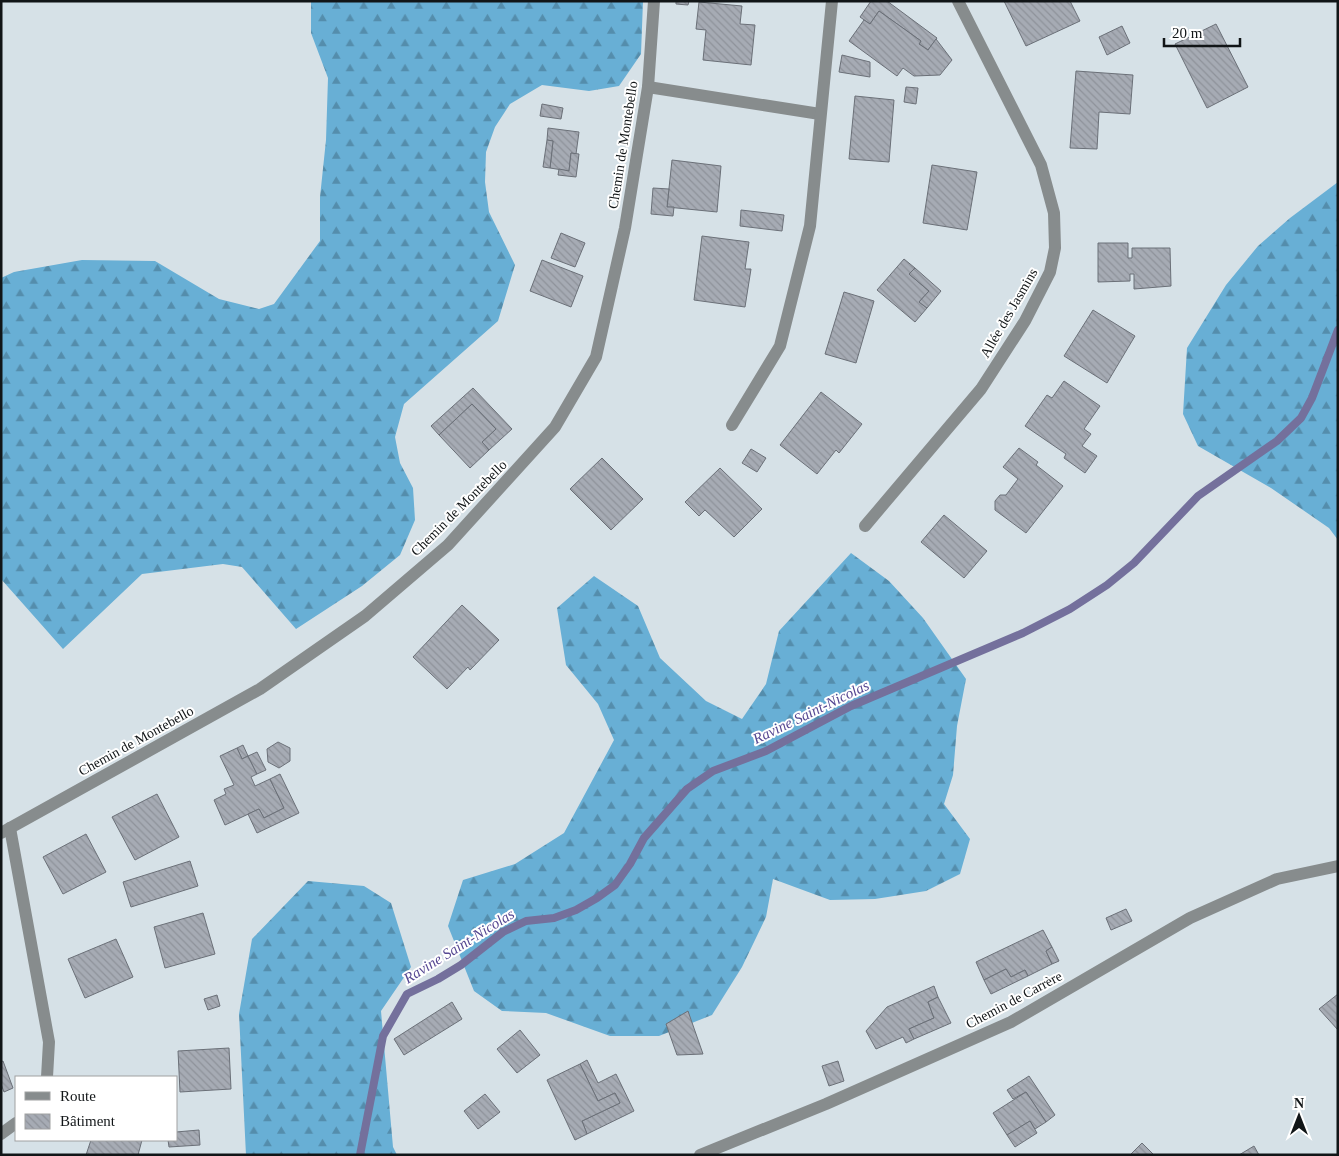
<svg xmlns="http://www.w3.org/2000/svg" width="1339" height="1156" viewBox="0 0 1339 1156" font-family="'Times New Roman',serif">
	<defs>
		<pattern id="forest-firs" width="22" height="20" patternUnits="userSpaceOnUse" patternTransform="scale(1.25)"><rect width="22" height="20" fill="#68afd5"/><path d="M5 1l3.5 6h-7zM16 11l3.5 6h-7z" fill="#548dac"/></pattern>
		<pattern id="building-back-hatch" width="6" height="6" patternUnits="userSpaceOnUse" patternTransform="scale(1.25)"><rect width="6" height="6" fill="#a6abb4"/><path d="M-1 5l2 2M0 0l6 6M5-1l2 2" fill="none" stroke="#8e929a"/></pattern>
	</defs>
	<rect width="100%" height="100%" fill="#d6e1e7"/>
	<g fill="url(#forest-firs)">
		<path d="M 311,1 L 643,1 L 641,54 L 619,86 L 589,91 L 542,85 L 510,104 L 495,127 L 486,152 L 485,182 L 489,212 L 515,265 L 498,321 L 404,404 L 395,437 L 400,463 L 413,488 L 415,520 L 400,555 L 362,586 L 296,629 L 242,567 L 223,564 L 142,574 L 63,649 L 1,579 L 1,278 L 14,272 L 82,260 L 155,261 L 219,299 L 259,309 L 274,304 L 320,241 L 320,197 L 326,140 L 328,78 L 311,33 Z"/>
		<path d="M 1338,182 L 1338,540 L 1329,528 L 1271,488 L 1198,446 L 1183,414 L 1187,348 L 1226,285 L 1258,246 L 1290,218 Z"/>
		<path d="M 851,553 L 889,581 L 923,618 L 966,679 L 957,726 L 953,775 L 944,804 L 970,839 L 960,874 L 926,891 L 875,899 L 830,900 L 773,879 L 766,917 L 742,967 L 712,1015 L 659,1036 L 610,1036 L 546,1013 L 502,1011 L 474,991 L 448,926 L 463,880 L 515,864 L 564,833 L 614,740 L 598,704 L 566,665 L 557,608 L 594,576 L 638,606 L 660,658 L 706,701 L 742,719 L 766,684 L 779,631 Z"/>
		<path d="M 308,881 L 364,886 L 391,903 L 411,967 L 381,1011 L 393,1147 L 397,1155 L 246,1155 L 239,1014 L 252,939 Z"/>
	</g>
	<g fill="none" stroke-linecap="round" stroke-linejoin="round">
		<path stroke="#74709c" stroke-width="8" d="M 360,1155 L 383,1036 L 407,994 L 438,979 L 461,965 L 503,932 L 526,921 L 554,918 L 576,910 L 597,898 L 615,885 L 630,864 L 644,838 L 687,789 L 713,771 L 766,751 L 851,706 L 1023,633 L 1070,609 L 1107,585 L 1134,563 L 1198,496 L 1277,441 L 1301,418 L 1312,398 L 1338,330"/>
	</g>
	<g fill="url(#building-back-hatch)" stroke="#6b7078">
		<path d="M 676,1 L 689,1 L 688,5 L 676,4 Z"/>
		<path d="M 871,1 L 887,1 L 937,38 L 928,50 L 919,44 L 921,41 L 879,11 L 870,24 L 860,17 Z"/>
		<path d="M 1004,1 L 1070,1 L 1080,21 L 1026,46 Z"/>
		<path d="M 699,2 L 742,6 L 740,24 L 755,25 L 751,65 L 703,60 L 706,30 L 696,29 Z"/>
		<path d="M 879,11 L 921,41 L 919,44 L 928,50 L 936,39 L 952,60 L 940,75 L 914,76 L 903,68 L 897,76 L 849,41 L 864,20 L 870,24 Z"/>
		<path d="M 1216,24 L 1248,87 L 1207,108 L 1175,44 Z"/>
		<path d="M 1122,26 L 1130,43 L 1107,55 L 1099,37 Z"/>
		<path d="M 842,55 L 870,62 L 870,77 L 839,72 Z"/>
		<path d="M 1076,71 L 1133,75 L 1130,114 L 1099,112 L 1097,149 L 1070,148 Z"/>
		<path d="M 906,87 L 918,88 L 916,104 L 904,102 Z"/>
		<path d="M 855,96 L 894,100 L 889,162 L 849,159 Z"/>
		<path d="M 542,104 L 563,108 L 561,119 L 540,116 Z"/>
		<path d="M 548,128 L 579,132 L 576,154 L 571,153 L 569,171 L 550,168 L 553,141 L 547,140 Z"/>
		<path d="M 547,140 L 553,141 L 550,168 L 543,167 Z"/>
		<path d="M 571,153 L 579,154 L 576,177 L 558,175 L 559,169 L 569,171 Z"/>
		<path d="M 672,160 L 721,166 L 717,212 L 667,207 Z"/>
		<path d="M 932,165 L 977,172 L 967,230 L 923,223 Z"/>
		<path d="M 653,188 L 669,189 L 667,207 L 674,207 L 673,216 L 651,214 Z"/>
		<path d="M 741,210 L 784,215 L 782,231 L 740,226 Z"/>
		<path d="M 561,233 L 585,243 L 575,267 L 551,258 Z"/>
		<path d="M 702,236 L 749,242 L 745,269 L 751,269 L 745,307 L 694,300 Z"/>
		<path d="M 1098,243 L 1128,243 L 1128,258 L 1132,258 L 1132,248 L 1170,248 L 1171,286 L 1134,289 L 1134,274 L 1130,274 L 1130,281 L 1098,282 Z"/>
		<path d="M 904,259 L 915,268 L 909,274 L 929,291 L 919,302 L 927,308 L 915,322 L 877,290 Z"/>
		<path d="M 542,260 L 583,276 L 571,307 L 530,291 Z"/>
		<path d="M 915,268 L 941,291 L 927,308 L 919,302 L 929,291 L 909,274 Z"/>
		<path d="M 844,292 L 874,301 L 856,363 L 825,354 Z"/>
		<path d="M 1093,310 L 1135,336 L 1107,383 L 1064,356 Z"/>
		<path d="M 1064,381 L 1100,406 L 1084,429 L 1091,434 L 1082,446 L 1097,456 L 1085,473 L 1064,458 L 1066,454 L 1025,426 L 1047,395 L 1052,398 Z"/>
		<path d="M 473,388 L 512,429 L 489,450 L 482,442 L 496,429 L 472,404 L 439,435 L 431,426 Z"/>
		<path d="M 821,392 L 862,424 L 839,453 L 836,450 L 817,474 L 780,445 Z"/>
		<path d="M 472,404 L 496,429 L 482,442 L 489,450 L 470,468 L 439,435 Z"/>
		<path d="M 1019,448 L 1038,462 L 1036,465 L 1063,486 L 1026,533 L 995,510 L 995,501 L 1000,495 L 1006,495 L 1018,479 L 1003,467 Z"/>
		<path d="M 751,449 L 766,458 L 757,472 L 742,463 Z"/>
		<path d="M 602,458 L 643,499 L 611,530 L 570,489 Z"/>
		<path d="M 720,468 L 762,509 L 734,537 L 705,510 L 699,516 L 685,502 Z"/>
		<path d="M 944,515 L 987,551 L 964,578 L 921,542 Z"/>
		<path d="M 462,605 L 499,640 L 470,670 L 468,667 L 447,689 L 413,657 Z"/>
		<path d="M 278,742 L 290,748 L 290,761 L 279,768 L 268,762 L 267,749 Z"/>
		<path d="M 243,745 L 248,756 L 242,759 L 237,748 Z"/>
		<path d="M 237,748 L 242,759 L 248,756 L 257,774 L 251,777 L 255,786 L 270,779 L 284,808 L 264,818 L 259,809 L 225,825 L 214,800 L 226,794 L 224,789 L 234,785 L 220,756 Z"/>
		<path d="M 257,752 L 266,770 L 257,774 L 248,756 Z"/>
		<path d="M 280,774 L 299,813 L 257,833 L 248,814 L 259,809 L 264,818 L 284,808 L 270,779 Z"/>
		<path d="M 157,794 L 179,837 L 135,860 L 112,817 Z"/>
		<path d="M 86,834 L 106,872 L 63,894 L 43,857 Z"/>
		<path d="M 190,861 L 198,886 L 131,907 L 123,882 Z"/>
		<path d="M 1126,909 L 1132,921 L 1111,930 L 1106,918 Z"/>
		<path d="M 203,913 L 215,954 L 165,968 L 154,927 Z"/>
		<path d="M 1043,930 L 1052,947 L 1046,951 L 1052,964 L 1028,976 L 1025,970 L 1011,977 L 1006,969 L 984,980 L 976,962 Z"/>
		<path d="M 116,939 L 133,977 L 85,998 L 68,959 Z"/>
		<path d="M 1052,947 L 1059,961 L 1052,964 L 1046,951 Z"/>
		<path d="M 1006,969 L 1011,977 L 1025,970 L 1028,976 L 991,994 L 984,980 Z"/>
		<path d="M 934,986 L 938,997 L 928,1002 L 934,1018 L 909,1029 L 914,1039 L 906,1043 L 903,1037 L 876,1049 L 866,1031 L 887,1007 Z"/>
		<path d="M 1338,994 L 1338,1030 L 1319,1009 Z"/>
		<path d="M 217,995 L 220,1006 L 208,1010 L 204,999 Z"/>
		<path d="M 938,997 L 951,1023 L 914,1039 L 909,1029 L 934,1018 L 928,1002 Z"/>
		<path d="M 452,1002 L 462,1019 L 404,1055 L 394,1039 Z"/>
		<path d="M 688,1011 L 703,1054 L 677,1055 L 666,1024 Z"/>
		<path d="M 520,1030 L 540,1055 L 517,1073 L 497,1049 Z"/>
		<path d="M 229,1048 L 231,1089 L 180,1092 L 178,1051 Z"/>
		<path d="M 587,1060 L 598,1083 L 616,1074 L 634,1111 L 587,1134 L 582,1121 L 620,1103 L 615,1093 L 598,1101 L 580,1064 Z"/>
		<path d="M 3,1061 L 13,1088 L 4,1092 L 1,1084 L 1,1062 Z"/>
		<path d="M 838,1061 L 844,1081 L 829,1086 L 822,1066 Z"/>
		<path d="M 580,1064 L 598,1101 L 615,1093 L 620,1103 L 582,1121 L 587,1134 L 575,1140 L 547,1080 Z"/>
		<path d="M 1029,1076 L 1055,1115 L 1046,1122 L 1026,1092 L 1013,1099 L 1007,1090 Z"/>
		<path d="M 1026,1092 L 1046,1122 L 1035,1129 L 1030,1121 L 1007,1135 L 993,1113 Z"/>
		<path d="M 485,1094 L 500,1112 L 478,1129 L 464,1111 Z"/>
		<path d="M 1030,1121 L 1037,1133 L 1015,1147 L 1007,1135 Z"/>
		<path d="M 199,1130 L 200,1145 L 169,1147 L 168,1140 L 176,1140 L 176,1132 Z"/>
		<path d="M 91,1140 L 142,1140 L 138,1155 L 86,1155 Z"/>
		<path d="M 1142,1143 L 1154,1155 L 1130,1155 Z"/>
		<path d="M 1254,1146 L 1259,1155 L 1239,1155 Z"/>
	</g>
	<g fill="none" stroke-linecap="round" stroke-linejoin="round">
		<g stroke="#878c8d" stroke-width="12">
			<path d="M 648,87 L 820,114"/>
			<path d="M 732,425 L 780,346 L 810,226 L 832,1"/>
			<path d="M 865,526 L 981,389 L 1025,321 L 1050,272 L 1055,248 L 1054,213 L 1041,165 L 958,1"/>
			<path d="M 10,828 L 49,1042 L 47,1077"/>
			<path d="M 1,833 L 260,689 L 365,616 L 448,545 L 555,427 L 596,357 L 625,228 L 648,87 L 654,1"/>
			<path d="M 1,1134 L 16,1123"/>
			<path d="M 700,1155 L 826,1104 L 1011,1022 L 1190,918 L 1277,879 L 1338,866"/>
		</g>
	</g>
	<g text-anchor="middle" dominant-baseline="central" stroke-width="4" stroke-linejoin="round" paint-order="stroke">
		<g font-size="14" fill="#111517" stroke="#fff">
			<text transform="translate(623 145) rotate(-81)">Chemin de Montebello</text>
			<text transform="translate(1009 313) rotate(-60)">Allée des Jasmins</text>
			<text transform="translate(459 508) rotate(-45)">Chemin de Montebello</text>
			<text transform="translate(136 741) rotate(-29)">Chemin de Montebello</text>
			<text transform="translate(1014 1000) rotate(-28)">Chemin de Carrère</text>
		</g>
		<g font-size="15" font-style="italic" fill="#544691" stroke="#fff">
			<text transform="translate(811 712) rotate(-26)">Ravine Saint-Nicolas</text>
			<text transform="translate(459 946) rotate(-32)">Ravine Saint-Nicolas</text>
		</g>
	</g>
	<rect width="1339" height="1156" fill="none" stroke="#111517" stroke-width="5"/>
	<rect x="15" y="1076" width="162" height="65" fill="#ffffff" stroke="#a0a1a2"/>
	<rect x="25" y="1092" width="25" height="8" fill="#878c8d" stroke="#a0a1a2"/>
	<text x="60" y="1101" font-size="15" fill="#111517">Route</text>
	<rect x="25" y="1114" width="25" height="15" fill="url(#building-back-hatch)" stroke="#a0a1a2"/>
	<text x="60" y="1126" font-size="15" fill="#111517">Bâtiment</text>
	<g transform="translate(1299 1116)" stroke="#ffffff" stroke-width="4" paint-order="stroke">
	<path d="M0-4L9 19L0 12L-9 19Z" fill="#111517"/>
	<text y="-8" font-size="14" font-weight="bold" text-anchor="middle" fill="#111517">N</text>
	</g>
	<path d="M1164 38v8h76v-8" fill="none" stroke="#111517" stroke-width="2.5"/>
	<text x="1172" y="38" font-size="15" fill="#111517" stroke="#ffffff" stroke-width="4" paint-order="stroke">20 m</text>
</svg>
